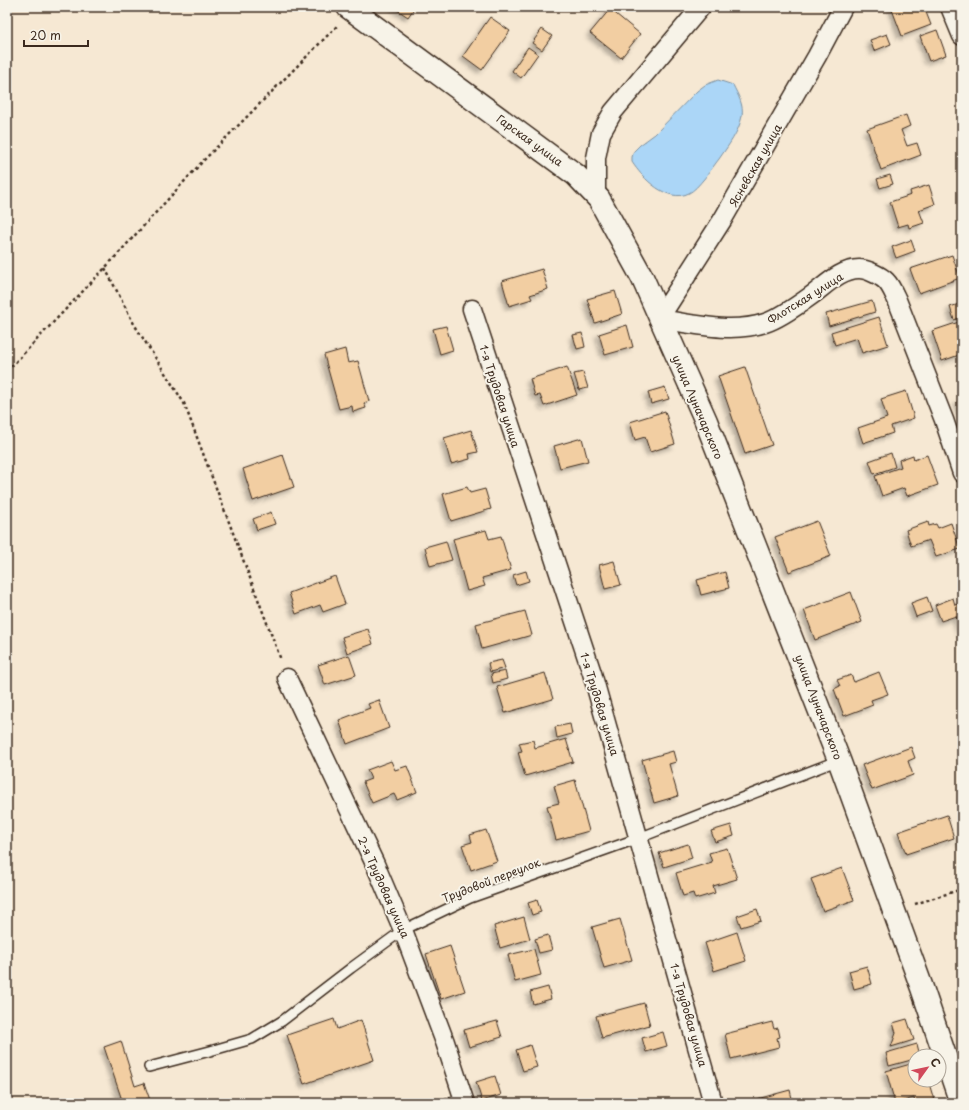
<svg xmlns="http://www.w3.org/2000/svg" width="969" height="1110" viewBox="0 0 969 1110" font-family="'Playpen Sans',sans-serif">
	<defs>
		<filter id="shadow"><feDropShadow dx="-3.5" dy="3.5" stdDeviation="2" flood-color="#0004"/></filter>
	</defs>
	<rect width="100%" height="100%" fill="#f6e8d3"/>
	<filter id="ink" filterUnits="userSpaceOnUse"><feTurbulence type="fractalNoise" baseFrequency=".025" numOctaves="2"/><feDisplacementMap in="SourceGraphic" scale="8" xChannelSelector="R" yChannelSelector="G"/><feConvolveMatrix kernelMatrix="1 2 1 2 8 2 1 2 1" color-interpolation-filters="sRGB"/></filter>
	<g filter="url(#ink)">
		<path fill="#abd6f7" stroke="#7e91a0" d="M 718,80 L 733,85 C 738,95 744,105 742,116 C 739,132 728,146 719,159 C 712,168 698,189 689,193 C 668,204 642,178 632,162 L 632,157 L 634,151 L 640,145 L 655,134 L 697,91 L 705,85 Z"/>
		<g fill="#f2cea2" stroke="#3b2a1e" filter="url(#shadow)">
			<path d="M 393,7 L 415,7 L 408,17 Z"/>
			<path d="M 891,7 L 924,7 L 931,25 L 902,36 Z"/>
			<path d="M 610,9 L 640,34 L 621,58 L 590,33 Z"/>
			<path d="M 490,17 L 510,31 L 482,70 L 463,56 Z"/>
			<path d="M 542,29 L 552,36 L 542,50 L 532,43 Z"/>
			<path d="M 937,30 L 946,55 L 929,61 L 920,36 Z"/>
			<path d="M 887,34 L 891,44 L 874,51 L 870,40 Z"/>
			<path d="M 528,47 L 538,54 L 521,78 L 512,71 Z"/>
			<path d="M 906,115 L 910,126 L 901,130 L 907,146 L 917,143 L 921,155 L 881,170 L 867,129 Z"/>
			<path d="M 890,175 L 893,184 L 880,188 L 877,179 Z"/>
			<path d="M 929,185 L 935,204 L 919,210 L 924,223 L 909,228 L 908,224 L 898,227 L 890,202 L 911,195 L 910,191 Z"/>
			<path d="M 911,240 L 915,251 L 896,258 L 892,247 Z"/>
			<path d="M 952,255 L 960,278 L 919,293 L 910,269 Z"/>
			<path d="M 542,269 L 548,289 L 530,295 L 532,299 L 509,306 L 502,281 Z"/>
			<path d="M 615,291 L 622,314 L 595,323 L 587,299 Z"/>
			<path d="M 872,301 L 875,312 L 829,326 L 826,314 Z"/>
			<path d="M 962,303 L 962,317 L 954,320 L 950,307 Z"/>
			<path d="M 879,317 L 888,345 L 862,353 L 857,338 L 835,345 L 831,332 Z"/>
			<path d="M 962,321 L 962,354 L 942,361 L 932,331 Z"/>
			<path d="M 627,325 L 633,347 L 605,355 L 599,334 Z"/>
			<path d="M 446,326 L 453,350 L 440,354 L 433,329 Z"/>
			<path d="M 582,333 L 585,347 L 577,349 L 573,335 Z"/>
			<path d="M 345,349 L 348,363 L 358,361 L 369,401 L 364,403 L 366,408 L 353,412 L 352,406 L 339,409 L 324,355 Z"/>
			<path d="M 567,367 L 577,395 L 544,406 L 540,395 L 535,396 L 530,379 Z"/>
			<path d="M 745,367 L 772,445 L 745,454 L 718,376 Z"/>
			<path d="M 583,372 L 588,388 L 579,390 L 574,374 Z"/>
			<path d="M 665,387 L 669,399 L 651,404 L 648,392 Z"/>
			<path d="M 906,391 L 914,418 L 891,426 L 893,433 L 863,443 L 858,428 L 887,418 L 881,399 Z"/>
			<path d="M 962,400 L 962,416 L 957,402 Z"/>
			<path d="M 665,411 L 675,444 L 650,452 L 645,437 L 635,440 L 630,422 Z"/>
			<path d="M 471,430 L 478,452 L 469,454 L 470,459 L 451,464 L 444,438 Z"/>
			<path d="M 582,438 L 588,461 L 560,468 L 554,446 Z"/>
			<path d="M 891,453 L 895,467 L 874,474 L 869,461 Z"/>
			<path d="M 283,455 L 294,487 L 253,501 L 243,469 Z"/>
			<path d="M 913,455 L 914,460 L 927,455 L 938,485 L 907,496 L 904,488 L 882,496 L 875,476 L 901,467 L 899,460 Z"/>
			<path d="M 467,487 L 470,493 L 485,489 L 491,509 L 451,521 L 443,494 Z"/>
			<path d="M 271,512 L 275,524 L 257,530 L 253,519 Z"/>
			<path d="M 817,521 L 831,556 L 789,572 L 775,537 Z"/>
			<path d="M 928,522 L 929,526 L 936,524 L 938,528 L 951,523 L 960,549 L 936,557 L 929,540 L 911,546 L 906,530 Z"/>
			<path d="M 486,530 L 489,539 L 501,536 L 511,570 L 482,578 L 485,586 L 467,591 L 453,539 Z"/>
			<path d="M 446,541 L 452,560 L 430,566 L 425,547 Z"/>
			<path d="M 614,561 L 621,585 L 605,589 L 599,565 Z"/>
			<path d="M 526,571 L 529,581 L 516,585 L 513,575 Z"/>
			<path d="M 725,572 L 729,588 L 701,595 L 697,580 Z"/>
			<path d="M 335,576 L 345,604 L 323,612 L 320,605 L 296,614 L 289,593 Z"/>
			<path d="M 851,592 L 862,622 L 815,640 L 804,610 Z"/>
			<path d="M 927,597 L 932,611 L 916,617 L 911,603 Z"/>
			<path d="M 953,598 L 955,605 L 962,602 L 961,631 L 956,616 L 941,621 L 935,605 Z"/>
			<path d="M 525,611 L 532,635 L 482,649 L 476,624 Z"/>
			<path d="M 368,629 L 373,644 L 347,653 L 342,637 Z"/>
			<path d="M 349,655 L 356,675 L 325,685 L 318,665 Z"/>
			<path d="M 502,660 L 505,668 L 490,672 L 488,663 Z"/>
			<path d="M 505,671 L 507,679 L 493,683 L 491,674 Z"/>
			<path d="M 879,672 L 888,694 L 871,700 L 873,705 L 844,716 L 834,689 L 840,686 L 837,680 L 851,675 L 854,682 Z"/>
			<path d="M 545,673 L 553,699 L 505,713 L 497,687 Z"/>
			<path d="M 379,700 L 389,728 L 347,744 L 339,720 L 370,708 L 368,704 Z"/>
			<path d="M 570,724 L 572,734 L 557,738 L 555,727 Z"/>
			<path d="M 566,739 L 573,762 L 525,776 L 518,752 L 522,751 L 519,743 L 533,740 L 535,748 Z"/>
			<path d="M 911,747 L 915,758 L 908,761 L 913,775 L 872,790 L 862,765 Z"/>
			<path d="M 673,751 L 676,762 L 669,764 L 678,796 L 654,803 L 642,760 Z"/>
			<path d="M 391,761 L 395,770 L 407,766 L 417,792 L 397,800 L 394,794 L 372,803 L 363,782 L 371,779 L 367,770 Z"/>
			<path d="M 575,780 L 589,831 L 556,840 L 547,806 L 559,803 L 554,786 Z"/>
			<path d="M 947,815 L 954,838 L 906,854 L 898,832 Z"/>
			<path d="M 731,825 L 734,836 L 715,842 L 711,831 Z"/>
			<path d="M 486,830 L 497,861 L 471,870 L 462,845 L 472,842 L 470,835 Z"/>
			<path d="M 962,835 L 962,845 L 959,836 Z"/>
			<path d="M 688,844 L 692,858 L 664,867 L 659,853 Z"/>
			<path d="M 727,848 L 737,879 L 713,886 L 715,893 L 695,899 L 693,893 L 683,896 L 676,873 L 712,862 L 709,853 Z"/>
			<path d="M 842,868 L 854,900 L 823,911 L 811,879 Z"/>
			<path d="M 537,900 L 541,912 L 532,915 L 528,903 Z"/>
			<path d="M 757,909 L 761,921 L 741,927 L 737,916 Z"/>
			<path d="M 524,917 L 530,939 L 500,948 L 494,926 Z"/>
			<path d="M 620,919 L 632,960 L 604,968 L 592,927 Z"/>
			<path d="M 737,932 L 746,961 L 714,971 L 705,943 Z"/>
			<path d="M 548,935 L 552,950 L 539,953 L 535,939 Z"/>
			<path d="M 450,946 L 465,991 L 441,999 L 426,954 Z"/>
			<path d="M 534,949 L 541,975 L 515,982 L 508,955 Z"/>
			<path d="M 867,966 L 872,984 L 854,989 L 849,971 Z"/>
			<path d="M 548,987 L 551,999 L 533,1004 L 530,992 Z"/>
			<path d="M 644,1003 L 650,1025 L 602,1038 L 596,1016 Z"/>
			<path d="M 334,1019 L 337,1029 L 361,1020 L 374,1060 L 304,1084 L 287,1035 Z"/>
			<path d="M 907,1019 L 914,1040 L 891,1047 L 896,1033 L 893,1023 Z"/>
			<path d="M 497,1021 L 502,1037 L 469,1047 L 464,1030 Z"/>
			<path d="M 772,1022 L 774,1029 L 778,1028 L 780,1037 L 777,1038 L 779,1047 L 731,1059 L 725,1034 Z"/>
			<path d="M 663,1032 L 667,1046 L 646,1052 L 642,1038 Z"/>
			<path d="M 121,1041 L 135,1086 L 144,1083 L 151,1103 L 123,1103 L 104,1047 Z"/>
			<path d="M 917,1044 L 920,1056 L 915,1056 L 915,1059 L 889,1066 L 886,1053 Z"/>
			<path d="M 530,1045 L 537,1067 L 523,1071 L 516,1050 Z"/>
			<path d="M 914,1063 L 915,1080 L 928,1080 L 934,1100 L 922,1103 L 915,1103 L 914,1098 L 895,1103 L 886,1071 Z"/>
			<path d="M 495,1076 L 501,1095 L 482,1101 L 476,1082 Z"/>
			<path d="M 790,1090 L 793,1103 L 758,1103 L 757,1099 Z"/>
		</g>
		<g fill="none" stroke-linecap="round" stroke-linejoin="round">
			<g stroke="#3b2a1e" stroke-width="12">
				<g id="service">
					<path d="M 149,1067 L 210,1051 L 252,1039 L 282,1021 L 351,968 L 403,930 L 470,898 L 639,838 L 839,760"/>
					<path d="M 449,1103 L 463,1098"/>
				</g>
			</g>
			<g stroke="#3b2a1e" stroke-width="21">
				<g id="minor">
					<path d="M 843,7 L 817,56 L 723,219 L 659,319 C 693,324 731,334 765,323 C 778,319 801,303 812,295 C 826,285 841,269 859,269 C 867,269 881,276 886,281 C 891,286 894,294 897,300 L 944,420 L 962,473"/>
					<path d="M 950,7 L 962,36"/>
					<path d="M 596,196 L 596,158 L 601,133 L 613,112 L 701,7"/>
					<path d="M 472,309 L 592,673 L 713,1103"/>
					<path d="M 287,678 L 375,864 L 403,930 L 445,1042 L 465,1103"/>
				</g>
			</g>
			<g stroke="#3b2a1e" stroke-width="25">
				<path id="secondary" d="M 348,7 L 576,175 L 599,199 L 642,277 L 706,421 L 839,760 L 922,988 L 961,1103"/>
			</g>
			<g stroke="#3b2a1e" stroke-width="2.5" stroke-dasharray="3 3" stroke-linecap="butt">
				<path d="M 105,268 L 134,324 L 184,403 L 281,660"/>
				<path d="M 7,371 L 105,268 L 203,161 L 337,26"/>
				<path d="M 915,904 L 962,889"/>
			</g>
			<use href="#service" stroke="#f7f3e8" stroke-width="9"/>
			<use href="#minor" stroke="#f7f3e8" stroke-width="18"/>
			<use href="#secondary" stroke="#f7f3e8" stroke-width="22"/>
		</g>
	</g>
	<g text-anchor="middle" dominant-baseline="central" stroke-width="4" stroke-linejoin="round" paint-order="stroke">
		<g font-size="11" fill="#3b2a1e" stroke="#f7f3e8">
			<text transform="translate(530 140) rotate(36)">Гарская улица</text>
			<text transform="translate(755 165) rotate(-60)">Ясневская улица</text>
			<text transform="translate(805 298) rotate(-32)">Флотская улица</text>
			<text transform="translate(500 396) rotate(72)">1-я Трудовая улица</text>
			<text transform="translate(698 407) rotate(67)">улица Луначарского</text>
			<text transform="translate(600 704) rotate(73)">1-я Трудовая улица</text>
			<text transform="translate(819 707) rotate(69)">улица Луначарского</text>
			<text transform="translate(491 880) rotate(-21)">Трудовой переулок</text>
			<text transform="translate(384 887) rotate(66)">2-я Трудовая улица</text>
			<text transform="translate(689 1015) rotate(74)">1-я Трудовая улица</text>
		</g>
	</g>
	<rect width="969" height="1110" fill="none" stroke="#f7f3e8" stroke-width="24"/>
	<rect x="12" y="12" width="945" height="1086" fill="none" stroke="#3b2a1e" stroke-width="1.5" filter="url(#ink)"/>
	<g transform="translate(927 1068) rotate(57)"><circle r="19" fill="#f7f3e8" stroke="#aca397"/>
	<path d="M0-3L7 15L0 10L-7 15Z" fill="#d1495b"/>
	<text y="-6" font-size="11" font-weight="bold" text-anchor="middle" fill="#3b2a1e">С</text>
	</g>
	<path d="M24 40v6h64v-6" fill="none" stroke="#3b2a1e" stroke-width="2"/>
	<text x="30" y="40" font-size="12" fill="#3b2a1e" stroke="#f7f3e8" stroke-width="3" paint-order="stroke">20 m</text>
</svg>
